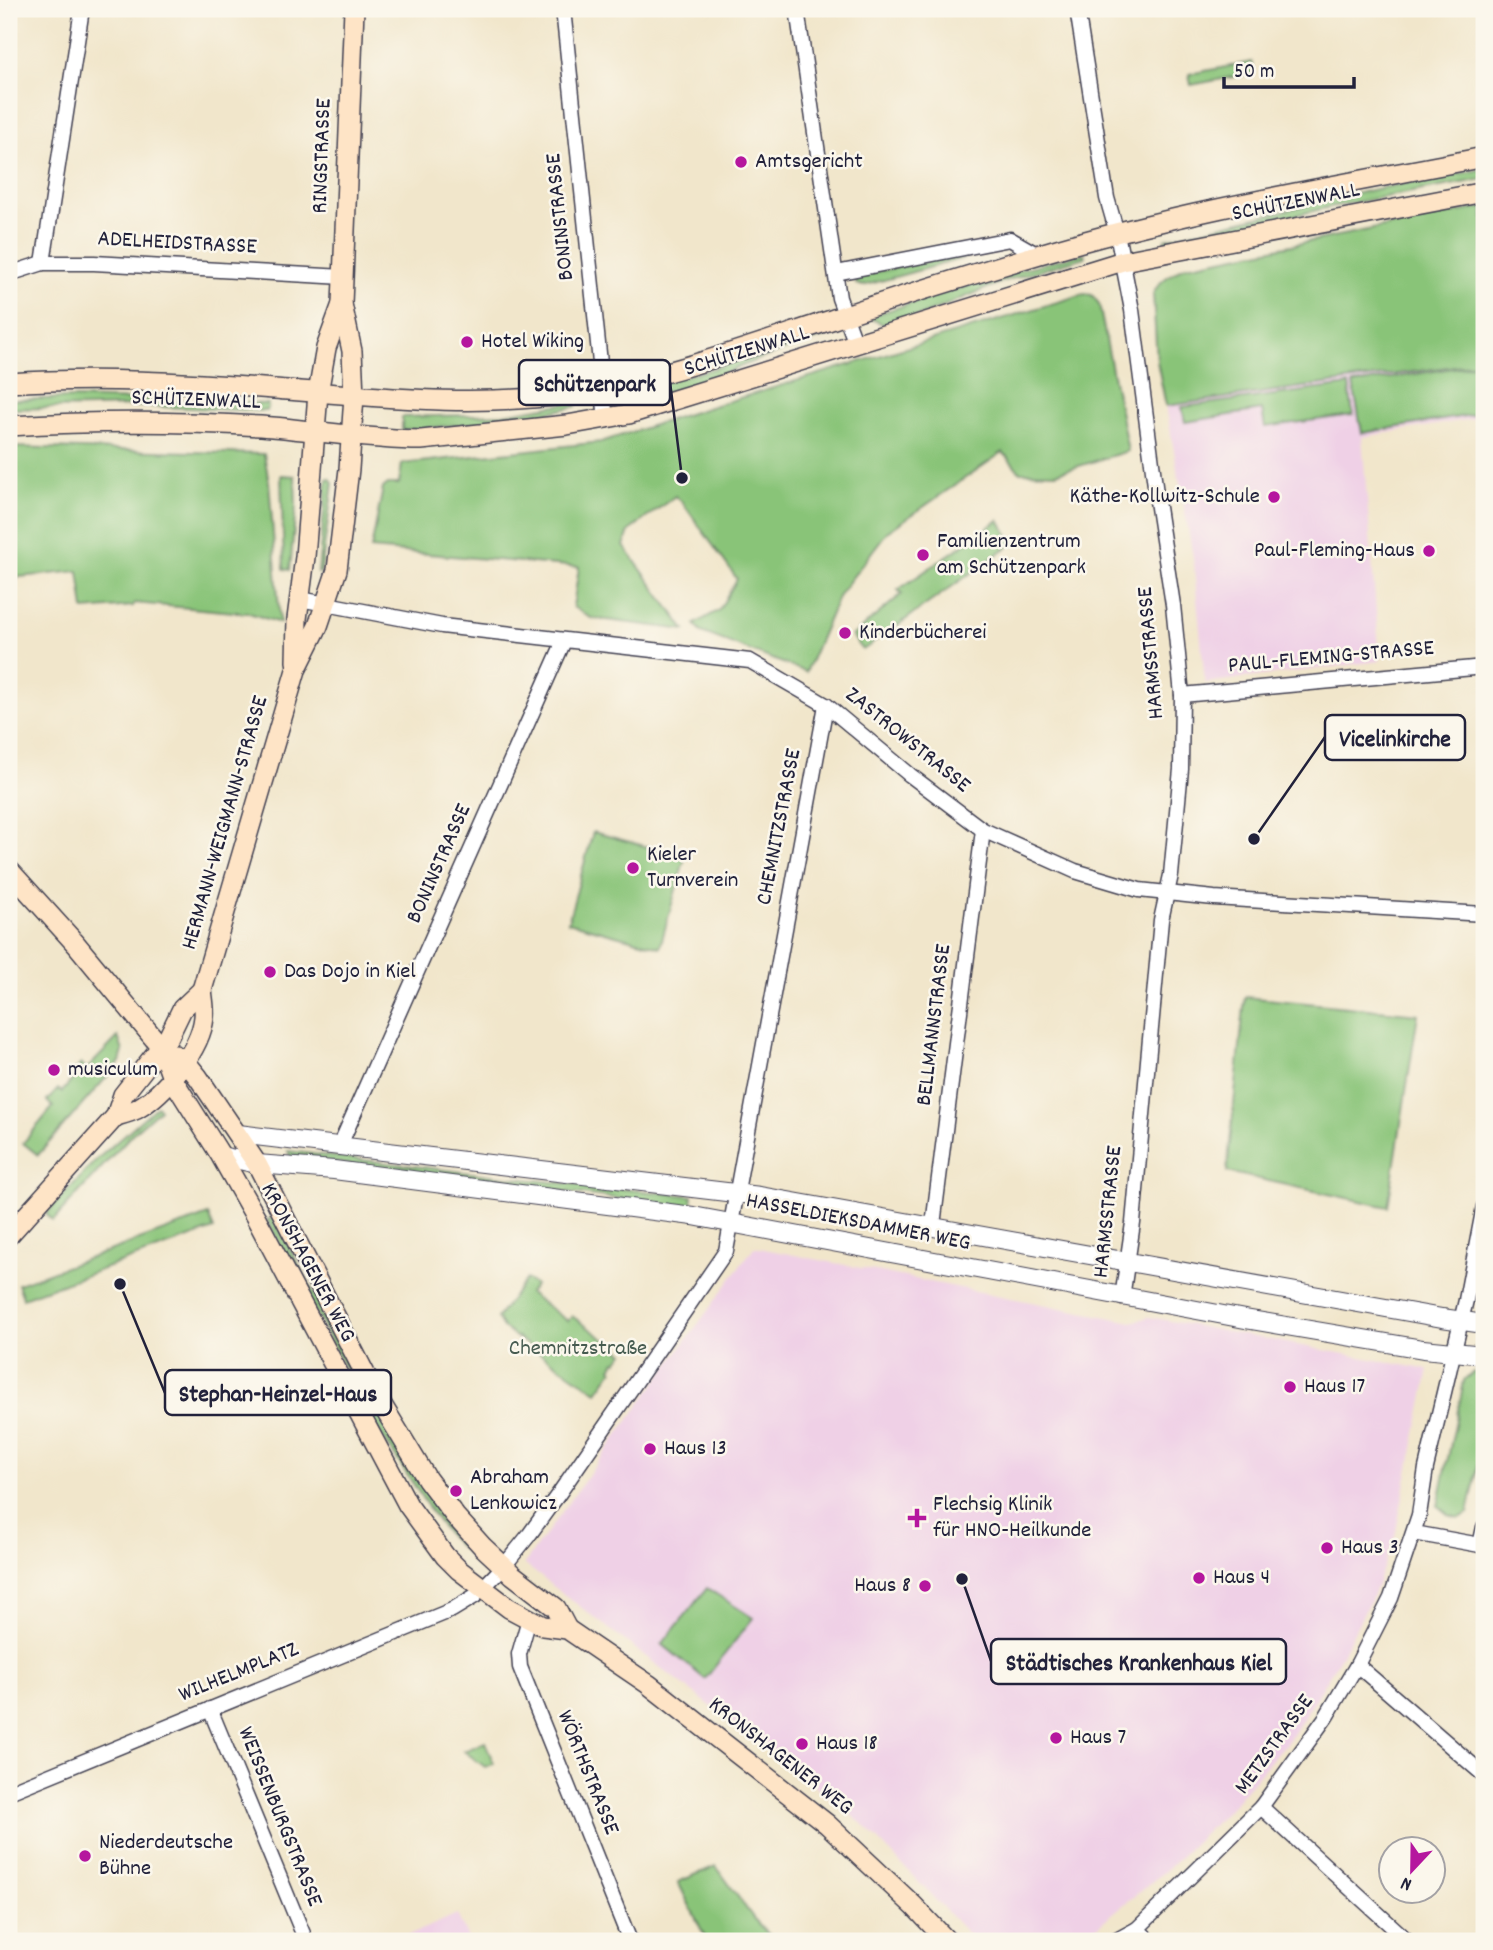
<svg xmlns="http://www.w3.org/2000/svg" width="1493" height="1950" viewBox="0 0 1493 1950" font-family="Dekko,sans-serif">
	<rect width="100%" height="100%" fill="#fbf7ec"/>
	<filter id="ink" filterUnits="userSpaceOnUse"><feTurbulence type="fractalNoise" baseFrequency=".0143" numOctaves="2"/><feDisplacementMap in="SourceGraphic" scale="14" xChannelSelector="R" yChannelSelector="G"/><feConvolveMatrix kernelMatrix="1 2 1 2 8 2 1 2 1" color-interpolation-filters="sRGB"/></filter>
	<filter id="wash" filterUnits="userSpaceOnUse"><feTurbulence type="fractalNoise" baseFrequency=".00686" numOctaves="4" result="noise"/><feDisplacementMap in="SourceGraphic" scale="28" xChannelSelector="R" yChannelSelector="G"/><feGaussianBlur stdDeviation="1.57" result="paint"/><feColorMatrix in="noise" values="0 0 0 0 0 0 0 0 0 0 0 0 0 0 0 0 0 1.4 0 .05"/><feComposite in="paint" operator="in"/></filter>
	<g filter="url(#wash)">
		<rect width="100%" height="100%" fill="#f1e6cb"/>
		<g fill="#efd0e6">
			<path d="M 1484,362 L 1484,417 L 1362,437 L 1380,661 L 1205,683 L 1193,557 L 1166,406 Z"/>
			<path d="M 754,1247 L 1132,1322 L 1149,1317 L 1429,1370 L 1395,1536 L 1373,1595 L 1344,1651 L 1293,1735 L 1231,1807 L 1171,1866 L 1079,1941 L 975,1941 L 865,1826 L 762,1745 L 524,1564 Z"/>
			<path d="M 457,1914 L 469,1941 L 393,1941 L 435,1924 Z"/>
		</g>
		<g fill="#89c478" stroke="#56735a" stroke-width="2">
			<path d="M 1252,62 L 1254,73 L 1191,85 L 1189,74 Z"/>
			<path d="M 1484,169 L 1484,179 L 1330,207 L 1167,245 L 1165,239 L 1380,188 Z"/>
			<path d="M 1484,207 L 1484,362 L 1166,406 L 1157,361 L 1153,294 C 1160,279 1172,274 1186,266 Z"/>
			<path d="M 996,248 L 996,249 L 863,286 L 856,284 L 855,276 Z"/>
			<path d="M 1084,253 L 1085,257 L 1004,281 L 922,315 L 885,325 L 867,317 L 1019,270 Z"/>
			<path d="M 1084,294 L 1092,295 L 1099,304 L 1128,451 L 1056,473 L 1020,472 L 1003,452 L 887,532 L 839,595 L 806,672 L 701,632 L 695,624 L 719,610 L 737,579 L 682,502 L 675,496 L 629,531 L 624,546 L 685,630 L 591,618 L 573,607 L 579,567 L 371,549 L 383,488 L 388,484 L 399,484 L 402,464 L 601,442 L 713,406 Z"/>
			<path d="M 819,334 L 824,337 L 756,360 L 709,380 L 635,402 L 631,390 L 712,369 Z"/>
			<path d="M 1484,363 L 1484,413 L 1362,433 L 1353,384 Z"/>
			<path d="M 1349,385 L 1353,415 L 1265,427 L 1262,410 L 1185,422 L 1182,407 Z"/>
			<path d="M 73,398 L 268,404 L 267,411 L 137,406 L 9,409 L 9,400 Z"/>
			<path d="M 575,402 L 576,406 L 573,407 C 517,420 459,425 402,430 L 402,417 L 503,414 Z"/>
			<path d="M 9,447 L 264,454 L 269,482 L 280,623 L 246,612 L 245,613 L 134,603 L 133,606 L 84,610 L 79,571 L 19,577 L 9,586 Z"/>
			<path d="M 281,475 L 295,476 L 296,506 L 290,570 L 284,569 Z"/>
			<path d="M 330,478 L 333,483 L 321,572 L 318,573 L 327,479 Z"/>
			<path d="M 999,520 L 1013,543 L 863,650 L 852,636 L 902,594 L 898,590 Z"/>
			<path d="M 593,832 L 685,857 L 660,947 L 568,922 Z"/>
			<path d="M 1245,997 L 1418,1014 L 1388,1207 L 1227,1172 Z"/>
			<path d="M 118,1037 L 123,1051 L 120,1062 L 38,1155 L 23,1143 L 53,1107 L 47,1101 L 58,1089 L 62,1092 L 73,1079 L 70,1076 L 81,1064 L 87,1069 Z"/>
			<path d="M 157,1106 L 160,1109 L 132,1134 L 53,1221 L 46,1214 L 95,1161 Z"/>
			<path d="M 288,1151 L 513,1178 L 692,1196 L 691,1208 L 290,1157 Z"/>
			<path d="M 208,1215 L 214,1229 L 23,1298 L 18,1284 Z"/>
			<path d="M 273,1217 L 381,1419 L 435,1504 L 467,1545 L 462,1549 L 448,1535 L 430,1510 L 374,1423 L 267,1220 Z"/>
			<path d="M 526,1279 L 535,1285 L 529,1293 L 568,1321 L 572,1316 L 624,1353 L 617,1362 L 615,1361 L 611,1368 L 613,1370 L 597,1392 L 503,1328 L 497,1318 Z"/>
			<path d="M 1473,1372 L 1484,1374 L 1484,1439 L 1468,1513 L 1459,1518 L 1449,1515 L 1438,1506 L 1464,1381 Z"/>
			<path d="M 707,1588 L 753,1618 L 705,1679 L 662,1644 Z"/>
			<path d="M 485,1742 L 494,1764 L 485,1767 L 464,1751 Z"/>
			<path d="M 716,1866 L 754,1919 L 775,1941 L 707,1941 L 678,1882 Z"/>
		</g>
	</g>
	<g filter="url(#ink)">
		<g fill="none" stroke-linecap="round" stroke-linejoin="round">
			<g stroke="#413f51" stroke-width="17">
				<g id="minor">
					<path d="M 563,9 L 606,420"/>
					<path d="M 797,9 L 839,298 L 856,344"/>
					<path d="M 1077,9 L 1107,198 L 1117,233 L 1132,310 L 1157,501 L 1173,605 L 1182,695 L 1181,769 L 1171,875 L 1161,920 L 1133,1223 L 1122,1298"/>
					<path d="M 43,263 L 82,9"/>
					<path d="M 836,273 L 1010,239 L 1038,255"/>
					<path d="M 9,274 L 43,263 L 94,263 L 344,277"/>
					<path d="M 300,599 L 442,626 L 750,661 L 826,705 L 910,775 L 983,830 L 1075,871 L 1139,890 L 1214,898 L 1484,914"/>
					<path d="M 1182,695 L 1484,667"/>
					<path d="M 340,1145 L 564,641"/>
					<path d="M 933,1225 L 983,830"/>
					<path d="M 1414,1533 L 1480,1545 L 1484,1548"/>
					<path d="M 1480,1545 L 1484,1527"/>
					<path d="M 529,1619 L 519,1654 L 520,1667 L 630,1941"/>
					<path d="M 1357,1665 L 1484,1775"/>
					<path d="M 210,1709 L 306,1941"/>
					<path d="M 9,1792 L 452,1610 L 475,1596 L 504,1566 L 529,1535 L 560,1492 L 726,1251 L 826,705"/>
					<path d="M 1261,1807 L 1408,1941"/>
					<path d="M 1137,1929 L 1150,1941"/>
					<path d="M 1115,1941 L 1137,1929 L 1261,1807 L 1326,1717 L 1357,1665 L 1391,1598 L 1419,1515 L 1426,1468 L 1466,1300 L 1484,1206"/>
				</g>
			</g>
			<g stroke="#413f51" stroke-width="20">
				<g id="tertiary">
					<path d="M 238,1134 L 760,1196 L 1442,1318 L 1484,1324"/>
					<path d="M 221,1156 L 257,1164 L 334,1170 L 693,1216 L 1245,1319 L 1423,1349 L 1484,1355"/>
				</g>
			</g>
			<g stroke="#413f51" stroke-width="22">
				<g id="secondary">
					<path d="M 9,383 C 96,377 186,382 274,389 C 372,396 470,408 568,394 C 658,380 745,348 831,320 C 900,296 970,275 1040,254 C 1186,210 1335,186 1484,157"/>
					<path d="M 9,426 C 92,421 177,421 261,426 C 315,430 368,440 421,440 L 567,425 L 629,414 L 1123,261 L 1484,192"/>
					<path d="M 296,662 L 297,619 L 305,557 L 318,393 L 326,348 L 342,304 L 354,9"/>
					<path d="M 9,870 L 76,944 L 161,1047 L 172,1078 L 221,1156 L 255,1216 L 408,1505 L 445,1556 L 459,1570 L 509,1608 L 543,1626 L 567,1629 L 648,1684 L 827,1824 L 914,1906 L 947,1941"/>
					<path d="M 175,1055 L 185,1061 L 198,1077 L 257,1164 L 376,1395 L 427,1479 L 455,1516 L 483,1547 L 513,1575 L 556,1608 L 567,1629"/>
					<path d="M 116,1116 C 123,1114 131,1112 137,1109 C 164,1094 201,1049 204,1017 C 205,1009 203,999 202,990 L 296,670 L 318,626 L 337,570 L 349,469 L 354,396 L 352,351 L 342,304"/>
					<path d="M 9,1235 L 116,1116 L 123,1095 L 168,1038 L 182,1009 L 202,990"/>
				</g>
			</g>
			<use href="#minor" stroke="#fff" stroke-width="14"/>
			<use href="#tertiary" stroke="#fff" stroke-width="18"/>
			<use href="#secondary" stroke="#fee4c6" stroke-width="19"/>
		</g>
	</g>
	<g fill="#b5179e" stroke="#fbf7ec" stroke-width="2.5">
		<circle cx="741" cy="162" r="7"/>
		<circle cx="467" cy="342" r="7"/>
		<circle cx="1274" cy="497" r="7"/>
		<circle cx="1429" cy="551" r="7"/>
		<circle cx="923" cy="555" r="7"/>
		<circle cx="845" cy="633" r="7"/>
		<circle cx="633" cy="868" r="7"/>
		<circle cx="270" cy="972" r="7"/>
		<circle cx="54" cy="1070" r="7"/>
		<circle cx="1290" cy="1387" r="7"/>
		<circle cx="650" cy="1449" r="7"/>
		<circle cx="456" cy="1491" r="7"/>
		<path d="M913.5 1507.5h7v7h7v7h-7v7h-7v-7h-7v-7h7z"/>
		<circle cx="1327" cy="1548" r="7"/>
		<circle cx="1199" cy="1578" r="7"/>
		<circle cx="925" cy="1586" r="7"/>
		<circle cx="1056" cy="1738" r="7"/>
		<circle cx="802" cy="1744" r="7"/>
		<circle cx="85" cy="1856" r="7"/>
	</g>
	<g text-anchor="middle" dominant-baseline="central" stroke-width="5" stroke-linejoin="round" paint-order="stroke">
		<g font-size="23" fill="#22223b" stroke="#fbf7ec">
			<text transform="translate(323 156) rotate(-88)">RINGSTRASSE</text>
			<text transform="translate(1296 203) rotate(-11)">SCHÜTZENWALL</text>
			<text transform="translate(561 217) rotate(-96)">BONINSTRASSE</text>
			<text transform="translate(177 244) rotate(3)">ADELHEIDSTRASSE</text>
			<text transform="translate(747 352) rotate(-17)">SCHÜTZENWALL</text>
			<text transform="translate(196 401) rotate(2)">SCHÜTZENWALL</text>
			<text transform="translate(1152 653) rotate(-95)">HARMSSTRASSE</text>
			<text transform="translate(1331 658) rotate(-5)">PAUL-FLEMING-STRASSE</text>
			<text transform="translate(907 741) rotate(39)">ZASTROWSTRASSE</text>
			<text transform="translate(226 823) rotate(-74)">HERMANN-WEIGMANN-STRASSE</text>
			<text transform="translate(780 827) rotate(-79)">CHEMNITZSTRASSE</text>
			<text transform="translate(440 864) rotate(-66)">BONINSTRASSE</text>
			<text transform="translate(935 1025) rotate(-83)">BELLMANNSTRASSE</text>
			<text transform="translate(1109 1212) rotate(-84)">HARMSSTRASSE</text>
			<text transform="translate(858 1223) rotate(11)">HASSELDIEKSDAMMER WEG</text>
			<text transform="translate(307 1263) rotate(62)">KRONSHAGENER WEG</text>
			<text transform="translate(239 1673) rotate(-22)">WILHELMPLATZ</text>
			<text transform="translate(1275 1745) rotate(-54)">METZSTRASSE</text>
			<text transform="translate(780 1757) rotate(38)">KRONSHAGENER WEG</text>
			<text transform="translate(587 1773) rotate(68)">WÖRTHSTRASSE</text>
			<text transform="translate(279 1817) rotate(68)">WEISSENBURGSTRASSE</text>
		</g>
		<g font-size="23" fill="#22223b" stroke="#fbf7ec" text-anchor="start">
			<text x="755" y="162">Amtsgericht</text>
			<text x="481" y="342">Hotel Wiking</text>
			<text x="1260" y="497" text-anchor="end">Käthe-Kollwitz-Schule</text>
			<text x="937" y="542">Familienzentrum<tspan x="937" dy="26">am Schützenpark</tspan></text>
			<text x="1415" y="551" text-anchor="end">Paul-Fleming-Haus</text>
			<text x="859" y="633">Kinderbücherei</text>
			<text x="647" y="855">Kieler<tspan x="647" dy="26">Turnverein</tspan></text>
			<text x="284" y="972">Das Dojo in Kiel</text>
			<text x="68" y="1070">musiculum</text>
			<text x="1304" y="1387">Haus 17</text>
			<text x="664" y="1449">Haus 13</text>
			<text x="470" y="1478">Abraham<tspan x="470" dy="26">Lenkowicz</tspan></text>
			<text x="933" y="1505">Flechsig Klinik<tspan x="933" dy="26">für HNO-Heilkunde</tspan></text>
			<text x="1341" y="1548">Haus 3</text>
			<text x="1213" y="1578">Haus 4</text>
			<text x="911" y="1586" text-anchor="end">Haus 8</text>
			<text x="1070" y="1738">Haus 7</text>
			<text x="816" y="1744">Haus 18</text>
			<text x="99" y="1843">Niederdeutsche<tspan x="99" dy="26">Bühne</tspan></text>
		</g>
		<g font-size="23" fill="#465b50" stroke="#fbf7ec">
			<text x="578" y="1349">Chemnitzstraße</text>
		</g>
	</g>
	<path fill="none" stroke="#22223b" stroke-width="2.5" d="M682 478L670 382M1254 839L1325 737M120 1284L165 1393M962 1579L991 1661"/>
	<g fill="#22223b" stroke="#fbf7ec" stroke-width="2.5">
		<circle cx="682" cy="478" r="7"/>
		<circle cx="1254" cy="839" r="7"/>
		<circle cx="120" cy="1284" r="7"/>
		<circle cx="962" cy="1579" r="7"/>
	</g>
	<g fill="#fbf7ec" stroke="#22223b" stroke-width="2.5">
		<rect x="519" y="360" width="151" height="45" rx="7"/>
		<rect x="1325" y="715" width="140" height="45" rx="7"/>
		<rect x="165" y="1370" width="226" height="45" rx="7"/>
		<rect x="991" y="1639" width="295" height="45" rx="7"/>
	</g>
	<g font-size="24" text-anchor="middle" font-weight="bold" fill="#22223b">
		<text x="595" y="391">Schützenpark</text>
		<text x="1395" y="746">Vicelinkirche</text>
		<text x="278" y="1401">Stephan-Heinzel-Haus</text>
		<text x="1139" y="1670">Städtisches Krankenhaus Kiel</text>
	</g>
	<rect width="1493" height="1950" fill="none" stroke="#fbf7ec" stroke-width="35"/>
	<g transform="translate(1412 1870) rotate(202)"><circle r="33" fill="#fbf7ec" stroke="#a4a2a5" stroke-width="2"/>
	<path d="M0-5L12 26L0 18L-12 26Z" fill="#b5179e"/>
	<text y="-10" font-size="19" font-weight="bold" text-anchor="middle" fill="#22223b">N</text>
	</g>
	<path d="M1224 77v10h130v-10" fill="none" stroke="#22223b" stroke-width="3.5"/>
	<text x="1234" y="77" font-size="21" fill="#22223b" stroke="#fbf7ec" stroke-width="5" paint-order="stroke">50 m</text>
</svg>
